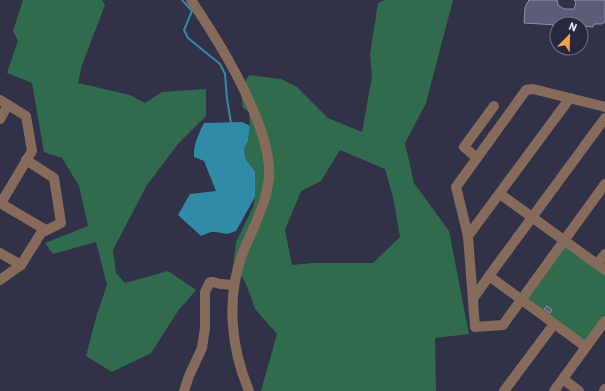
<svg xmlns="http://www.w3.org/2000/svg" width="605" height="391" viewBox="0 0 605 391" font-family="Barlow,sans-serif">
	<rect width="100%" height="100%" fill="#313148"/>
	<g fill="#306b4d" fill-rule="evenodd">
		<path d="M 23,0 L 102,0 L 105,5 L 82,65 L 78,83 L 130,95 L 145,103 L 162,92 L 206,89 L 206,116 L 178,144 L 147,185 L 113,250 L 116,273 L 125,283 L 168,271 L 196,290 L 178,311 L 151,353 L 112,372 L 86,356 L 97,314 L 107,285 L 96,242 L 53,254 L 45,243 L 88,226 L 79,186 L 62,158 L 44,152 L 32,83 L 7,73 L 18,41 L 13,31 Z"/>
		<path d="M 386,0 L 453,0 L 426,103 L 405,143 L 414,183 L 449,231 L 469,334 L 435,338 L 436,391 L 261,391 L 277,334 L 255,309 L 247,286 L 242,277 L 233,267 L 236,242 L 253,207 L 255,197 L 255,171 L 246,160 L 244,149 C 251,137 250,126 249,112 L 243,108 L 241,90 L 249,75 L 281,79 L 297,87 L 328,118 L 362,132 L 372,77 L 370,54 L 378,3 ZM 340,150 L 385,169 L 393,197 L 400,237 L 373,263 L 313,263 L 292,265 L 285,230 L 301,191 L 321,181 Z"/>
		<path d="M 568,246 L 605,274 L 605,315 L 586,341 L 528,301 L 527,297 L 564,247 Z"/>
	</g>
	<path fill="#308ba8" d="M 242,122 L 250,126 L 248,141 L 244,149 L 246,160 L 255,171 L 255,197 L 236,231 L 227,234 L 216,232 L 211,232 L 201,236 L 178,215 L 190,194 L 216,191 L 204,161 L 194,157 C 193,145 199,133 204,123 Z"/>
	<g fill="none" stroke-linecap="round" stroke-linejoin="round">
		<path stroke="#308ba8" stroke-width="2" d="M 182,0 L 192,11 L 184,30 L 188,38 L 220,64 L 225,74 L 227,99 L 231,123"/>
	</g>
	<g fill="#5b5c75" stroke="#8f91ab">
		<path d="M 528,0 L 557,0 L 558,5 L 564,9 L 574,9 L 576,2 L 574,0 L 605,0 L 605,22 L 601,24 L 594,24 L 593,27 L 581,26 L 581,24 L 557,25 L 524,23 L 525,8 L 527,3 L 529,1 Z"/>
		<path d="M 547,306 L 552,310 L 550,313 L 544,309 Z"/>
	</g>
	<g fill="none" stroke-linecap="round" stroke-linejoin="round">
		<g stroke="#866b5b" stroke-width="10">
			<path d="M 191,0 C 217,39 241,78 258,122 C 263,136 268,151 269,166 C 271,198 253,226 242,255 C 226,299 231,348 249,391"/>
			<path d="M 0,100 L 26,116 L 32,151 L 1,203"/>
			<path d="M 605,107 L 533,89 L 526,90 L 456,187 L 468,236 L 475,327 L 503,325 L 605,184"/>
			<path d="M 0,119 L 8,105"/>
			<path d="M 477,158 L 464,147 L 494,106"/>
			<path d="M 500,194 L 605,270"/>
			<path d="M 0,203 L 46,230"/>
			<path d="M 468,236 L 570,98"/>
			<path d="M 0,253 L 21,265"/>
			<path d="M 597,264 L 605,254"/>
			<path d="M 489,276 L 586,347"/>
			<path d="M 0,280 L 21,265 L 41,233 L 61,223 L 54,178 L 26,160"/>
			<path d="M 473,299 L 489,276 L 605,118"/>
			<path d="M 563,379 L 579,391"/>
			<path d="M 184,391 L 189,376 L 202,348 L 205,328 L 205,292 L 210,282 L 213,282 L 220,284 L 234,285"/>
			<path d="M 504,391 L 554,324"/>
			<path d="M 554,391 L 605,321"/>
			<path d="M 604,391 L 605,389"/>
		</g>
	</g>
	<g transform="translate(569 36) rotate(23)"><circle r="19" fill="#27273d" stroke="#757589"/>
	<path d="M0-3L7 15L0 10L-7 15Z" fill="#f0a63e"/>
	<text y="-6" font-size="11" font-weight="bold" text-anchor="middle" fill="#eaebfa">N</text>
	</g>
</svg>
